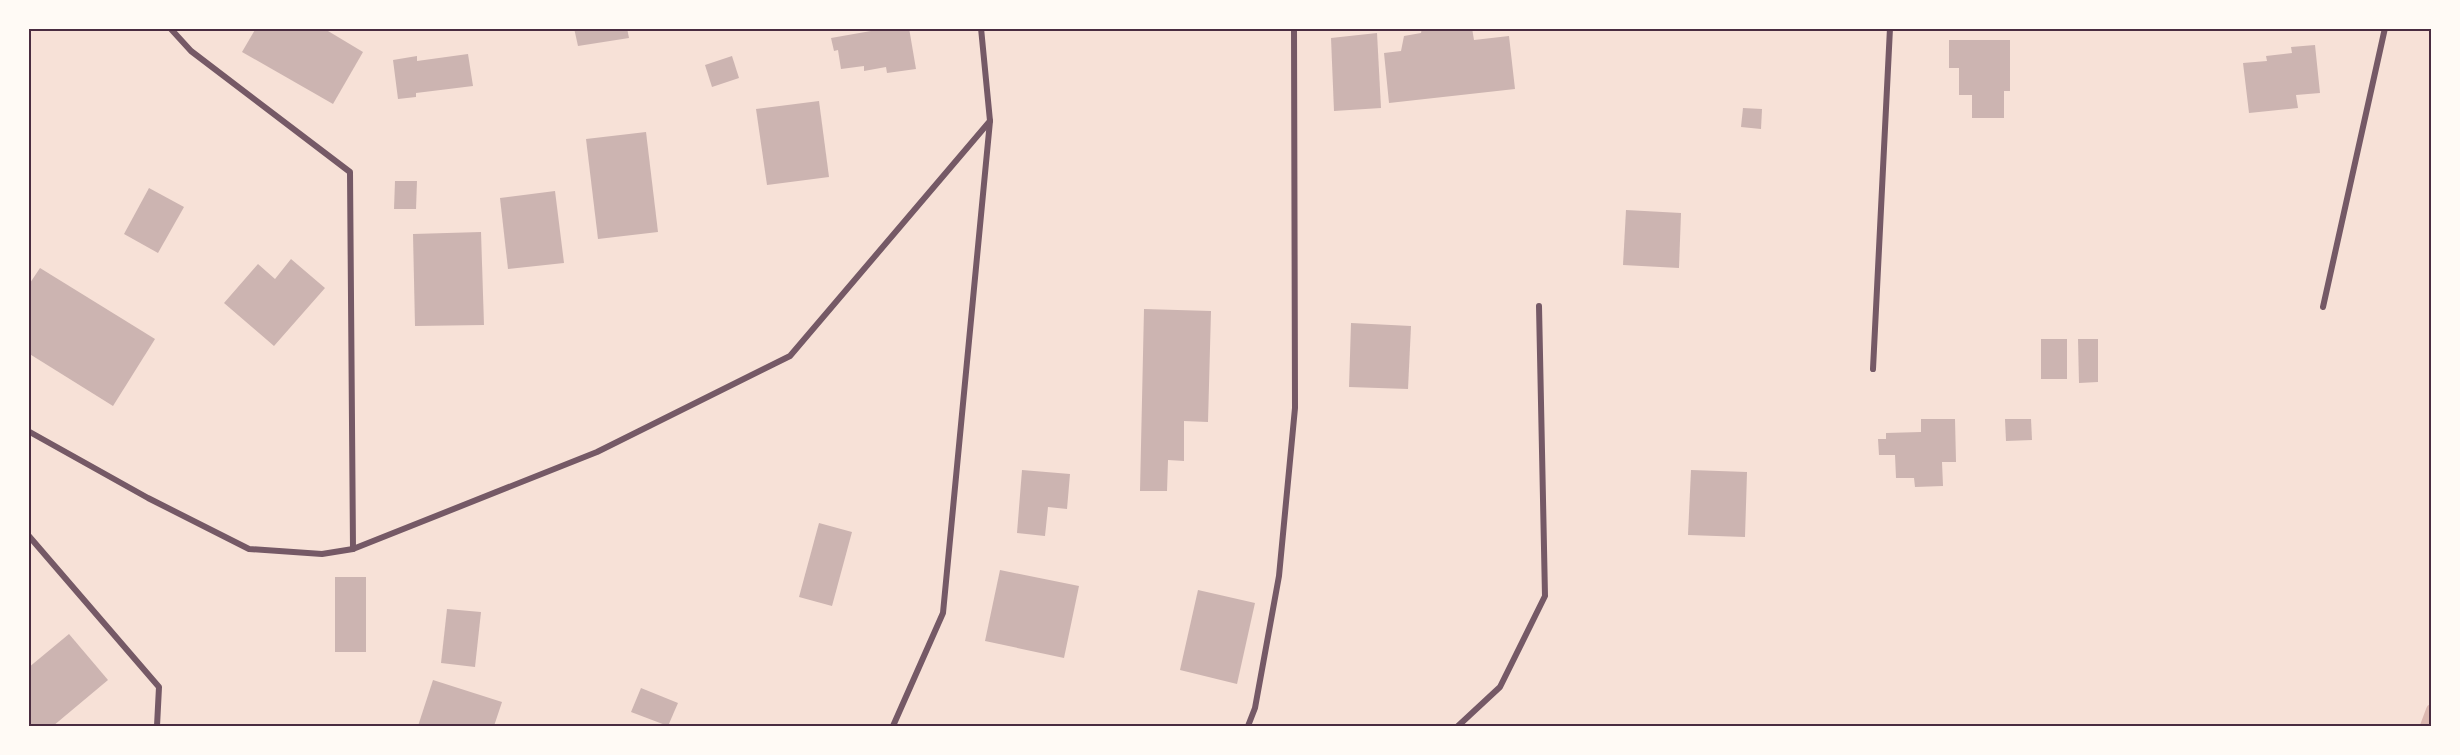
<svg xmlns="http://www.w3.org/2000/svg" width="2460" height="755" viewBox="0 0 2460 755" font-family="'Public Sans',sans-serif">
	<rect width="100%" height="100%" fill="#f7e1d7"/>
	<g fill="none" stroke-linecap="round" stroke-linejoin="round">
		<path stroke="#dcb8b0" stroke-width="12" d="M 2426,726 L 2432,710"/>
	</g>
	<g fill="#ccb4b1">
		<path d="M 256,28 L 323,28 L 363,52 L 333,104 L 242,52 Z"/>
		<path d="M 574,28 L 627,28 L 629,38 L 578,46 Z"/>
		<path d="M 888,28 L 909,28 L 916,69 L 887,73 L 886,67 L 864,71 L 864,66 L 841,69 L 838,50 L 834,51 L 831,38 Z"/>
		<path d="M 1422,28 L 1472,28 L 1474,40 L 1509,36 L 1515,89 L 1389,103 L 1384,53 L 1401,51 L 1404,36 L 1421,33 Z"/>
		<path d="M 1377,33 L 1381,108 L 1334,111 L 1331,38 Z"/>
		<path d="M 1949,40 L 2010,40 L 2010,91 L 2004,91 L 2004,118 L 1972,118 L 1972,95 L 1959,95 L 1959,68 L 1949,68 Z"/>
		<path d="M 2315,45 L 2320,93 L 2296,95 L 2298,108 L 2249,113 L 2243,63 L 2267,61 L 2266,56 L 2292,53 L 2291,47 Z"/>
		<path d="M 468,54 L 473,86 L 416,93 L 416,97 L 398,99 L 393,60 L 417,56 L 417,61 Z"/>
		<path d="M 732,56 L 739,78 L 712,87 L 705,65 Z"/>
		<path d="M 819,101 L 829,177 L 767,185 L 756,109 Z"/>
		<path d="M 1743,108 L 1762,109 L 1761,129 L 1741,127 Z"/>
		<path d="M 646,132 L 658,232 L 598,239 L 586,139 Z"/>
		<path d="M 395,181 L 417,181 L 416,209 L 394,209 Z"/>
		<path d="M 149,188 L 184,207 L 158,253 L 124,234 Z"/>
		<path d="M 555,191 L 564,263 L 508,269 L 500,198 Z"/>
		<path d="M 1626,210 L 1681,213 L 1679,268 L 1623,265 Z"/>
		<path d="M 481,232 L 484,325 L 415,326 L 413,234 Z"/>
		<path d="M 291,259 L 325,288 L 274,346 L 224,303 L 258,264 L 275,279 Z"/>
		<path d="M 40,268 L 155,339 L 113,406 L 28,353 L 28,286 Z"/>
		<path d="M 1144,309 L 1211,311 L 1208,422 L 1184,421 L 1184,461 L 1168,460 L 1167,491 L 1140,491 Z"/>
		<path d="M 1351,323 L 1411,326 L 1408,389 L 1349,387 Z"/>
		<rect x="2041" y="339" width="26" height="40"/>
		<path d="M 2078,339 L 2098,339 L 2098,382 L 2079,383 Z"/>
		<path d="M 1921,419 L 1955,419 L 1956,462 L 1942,462 L 1943,486 L 1915,487 L 1914,478 L 1896,478 L 1895,455 L 1879,455 L 1878,439 L 1886,439 L 1886,433 L 1921,432 Z"/>
		<path d="M 2005,419 L 2031,419 L 2032,440 L 2006,441 Z"/>
		<path d="M 1022,470 L 1070,474 L 1067,509 L 1048,507 L 1045,536 L 1017,533 Z"/>
		<path d="M 1691,470 L 1747,472 L 1745,537 L 1688,535 Z"/>
		<path d="M 819,523 L 852,532 L 832,606 L 799,597 Z"/>
		<path d="M 1000,570 L 1079,586 L 1064,658 L 985,641 Z"/>
		<rect x="335" y="577" width="31" height="75"/>
		<path d="M 1198,590 L 1255,603 L 1237,684 L 1180,670 Z"/>
		<path d="M 447,609 L 481,612 L 475,667 L 441,663 Z"/>
		<path d="M 69,634 L 108,680 L 53,726 L 28,726 L 28,668 Z"/>
		<path d="M 433,680 L 502,702 L 494,726 L 418,726 Z"/>
		<path d="M 641,688 L 678,703 L 668,726 L 631,712 Z"/>
	</g>
	<g fill="none" stroke-linecap="round" stroke-linejoin="round">
		<g stroke="#755966" stroke-width="6">
			<path d="M 170,28 L 191,51 L 350,172 L 353,549"/>
			<path d="M 2323,307 L 2385,28"/>
			<path d="M 1873,369 L 1890,28"/>
			<path d="M 28,431 L 148,498 L 249,549 L 322,554 L 353,549 L 597,452 L 790,356 L 990,121 L 981,28"/>
			<path d="M 28,535 L 159,687 L 157,726"/>
			<path d="M 893,726 L 943,613 L 990,121"/>
			<path d="M 1248,726 L 1255,708 L 1279,576 L 1295,408 L 1294,28"/>
			<path d="M 1458,726 L 1500,687 L 1545,596 L 1539,306"/>
		</g>
	</g>
	<rect width="2460" height="755" fill="none" stroke="#fffaf5" stroke-width="60"/>
	<rect x="30" y="30" width="2400" height="695" fill="none" stroke="#4a2c40" stroke-width="2"/>
</svg>
